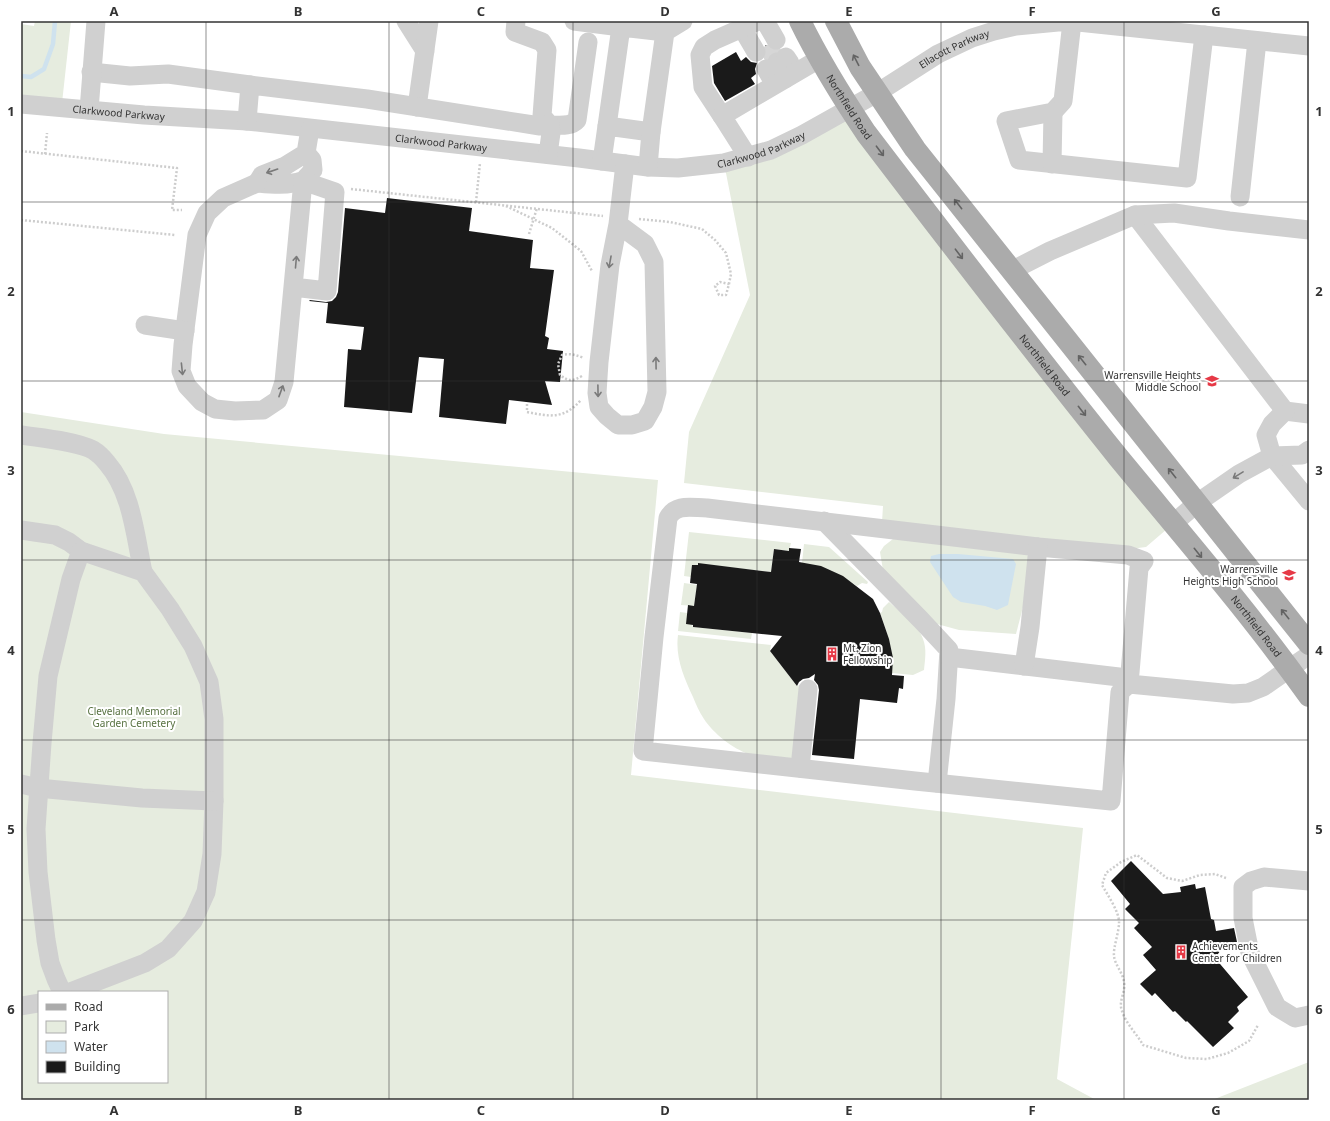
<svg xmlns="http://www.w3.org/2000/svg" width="1330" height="1121" viewBox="0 0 1330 1121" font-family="'Noto Sans',sans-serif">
	<rect width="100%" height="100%" fill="#fff"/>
	<g fill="#e6ecdf" fill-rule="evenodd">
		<path d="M 35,21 L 71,21 L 62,103 L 21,97 L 21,24 L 34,26 Z"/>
		<path d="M 849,108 L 1174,523 L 1146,547 L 1122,550 L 882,522 L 883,506 L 684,483 L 689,432 L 750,295 L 724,163 Z"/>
		<path d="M 21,412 L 164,434 L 658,480 L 631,775 L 1083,828 L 1057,1079 L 1096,1100 L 21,1100 ZM 39,992 L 167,992 L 167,1082 L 39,1082 Z"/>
		<path d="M 689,532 L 791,543 L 789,551 L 774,549 L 771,572 L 698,564 L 691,577 L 684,576 Z"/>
		<path d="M 893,539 L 1023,550 L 1029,557 L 1023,607 L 1016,634 L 959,630 L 937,624 L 883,570 L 880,552 L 884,546 Z"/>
		<path d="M 804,544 L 829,547 L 868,582 L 867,584 L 862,583 L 857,586 C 839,574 823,566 802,563 Z"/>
		<path d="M 684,583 L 697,585 L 694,606 L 681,605 Z"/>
		<path d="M 889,602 C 898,610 920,627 923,639 C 927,649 925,660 924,670 L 913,675 L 892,673 C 893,649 888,635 880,613 L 882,612 L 883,608 Z"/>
		<path d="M 680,612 L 687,613 L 693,627 L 752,633 L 751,639 L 678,631 Z"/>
		<path d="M 678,635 L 771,645 L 770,651 L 797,686 L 805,683 L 797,758 C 784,758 761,758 749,754 C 733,749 713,733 704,719 C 699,712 696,704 693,697 C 684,678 675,657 678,635 Z"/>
		<path d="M 1309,1062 L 1309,1100 L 1212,1100 Z"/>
	</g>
	<path fill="#cfe2ee" d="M 939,554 L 958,554 L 1013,559 L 1016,564 L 1015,569 L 1008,605 L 997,610 L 985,606 L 961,602 L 953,597 L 930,562 L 931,556 Z"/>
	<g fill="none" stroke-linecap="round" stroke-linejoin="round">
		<path stroke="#cfe2ee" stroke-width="4.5" d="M 21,76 L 31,77 L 44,69 L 53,44 L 55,21"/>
	</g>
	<g fill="#1a1a1a">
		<path d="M 766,45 L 771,50 L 777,51 L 771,53 L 767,58 L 765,58 L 767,52 L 765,46 Z"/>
		<path d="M 736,52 L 741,61 L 746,57 L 751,62 L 757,63 L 755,69 L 756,74 L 751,78 L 755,84 L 725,101 L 714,83 L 712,66 Z"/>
		<path d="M 387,198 L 472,208 L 469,231 L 533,240 L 530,268 L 554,270 L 545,336 L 549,338 L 547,349 L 563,351 L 560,382 L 545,381 L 552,405 L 509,400 L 506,424 L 439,417 L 444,359 L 419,357 L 412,413 L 344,407 L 348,349 L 361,350 L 364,327 L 326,323 L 328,303 L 309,301 L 310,300 L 326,302 L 332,301 L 336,297 L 338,292 L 345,208 L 385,213 Z"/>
		<path d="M 789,548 L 801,549 L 799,562 L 821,566 L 843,576 L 873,599 L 880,613 L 889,639 L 893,658 L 892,675 L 904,676 L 903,689 L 899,688 L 897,703 L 860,699 L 854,759 L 812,755 L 819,690 L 818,685 L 814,680 L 815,674 L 809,678 L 803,679 L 799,682 L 797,686 L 770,651 L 782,636 L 693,627 L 693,625 L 686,624 L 688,605 L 694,606 L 697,584 L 690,583 L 692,565 L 698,565 L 698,563 L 771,572 L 774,549 L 789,551 Z"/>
		<path d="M 1131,861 L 1163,894 L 1181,892 L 1180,887 L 1195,884 L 1196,889 L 1205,887 L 1211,919 L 1214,920 L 1216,931 L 1234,928 L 1237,942 L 1226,943 L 1215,958 L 1248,997 L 1237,1007 L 1239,1011 L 1228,1022 L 1234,1028 L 1213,1047 L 1187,1021 L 1186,1022 L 1175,1011 L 1173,1012 L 1155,993 L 1152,996 L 1140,984 L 1156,970 L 1143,955 L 1152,947 L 1134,928 L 1139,923 L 1125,909 L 1130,904 L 1111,881 Z"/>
	</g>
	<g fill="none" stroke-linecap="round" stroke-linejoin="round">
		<path stroke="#d6d6d6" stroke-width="19" stroke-dasharray="19 10" stroke-linecap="butt" d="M 767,45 L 777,62"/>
		<g stroke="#cdcdcd" stroke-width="2.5" stroke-dasharray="2 2" stroke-linecap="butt">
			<path d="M 21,151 L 177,168 L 172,210 L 182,210"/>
			<path d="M 45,154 L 47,133"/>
			<path d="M 351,189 L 603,216"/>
			<path d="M 476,202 L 480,163"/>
			<path d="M 506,206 L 552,228 L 581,251 L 592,271"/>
			<path d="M 639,219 L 670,222 L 702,229 L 715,240 L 726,253 L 731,274 L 729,284 L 726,295 L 719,295 L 715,286 L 720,282 L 729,284"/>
			<path d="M 21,220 L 175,235"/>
			<path d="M 529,234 L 537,208"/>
			<path d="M 582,376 C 573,381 569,382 560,375 L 558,364 L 562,355 C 570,353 576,355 584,358"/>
			<path d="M 527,404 L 527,412 C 551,417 564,419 581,400"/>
			<path d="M 1226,878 L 1215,874 L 1200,875 L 1182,881 L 1167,878 L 1137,855 L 1121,862 L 1106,873 L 1102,885 C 1107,894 1120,913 1119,923 C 1119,932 1113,948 1114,956 C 1115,965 1123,973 1124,982 C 1126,992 1118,1001 1122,1011 C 1126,1024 1137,1034 1143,1045 L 1186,1058 L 1207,1059 L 1228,1053 L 1249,1041 L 1258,1025"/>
		</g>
		<g stroke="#d0d0d0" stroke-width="19">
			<path d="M 406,21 L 425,51"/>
			<path d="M 516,21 L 515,32 L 542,42 L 547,50 L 542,116 L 550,125 C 559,125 571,127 577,120 L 588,42"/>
			<path d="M 574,21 L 621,27"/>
			<path d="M 765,21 L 776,40"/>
			<path d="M 1072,22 L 1063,101 L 1053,112 L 1006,121 L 1019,160 L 1187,178 L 1204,35"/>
			<path d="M 742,28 L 756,52"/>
			<path d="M 766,69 L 770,76 L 781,69 L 777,62"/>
			<path d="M 91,72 L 130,76 L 168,74 L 250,85"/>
			<path d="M 785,79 L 781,69 L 790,63 L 786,57"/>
			<path id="s1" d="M 21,104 L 144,115 L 247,121 L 579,158 L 648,167 L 678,168 L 724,163 L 771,150 L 802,135 L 877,93 L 938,54 L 972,38 L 994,31 L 1016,26 L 1058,22 L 1078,22 L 1309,46"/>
			<path d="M 417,107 L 429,21"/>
			<path d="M 89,110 L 96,21"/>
			<path d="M 722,116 L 703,87 L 700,55 L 704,47 L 715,40 L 758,21"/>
			<path d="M 247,121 L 250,85 L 367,99 L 540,126 L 550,125 L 551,133 L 548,154"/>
			<path d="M 607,126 L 621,27 L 665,32"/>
			<path d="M 306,153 L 312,160 L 313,170 C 310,173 306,179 302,181 C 291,185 268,185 257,183 L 262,175 L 285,166 L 306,153 L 310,129"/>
			<path d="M 748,157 L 722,116 L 819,59"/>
			<path d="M 602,161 L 607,126 L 651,132"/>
			<path d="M 1052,164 L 1053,112"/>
			<path d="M 648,167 L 651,132 L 665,32 L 683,21"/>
			<path d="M 257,183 L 223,198 L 207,213 L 197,235 L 183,345 L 181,371 L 187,386 L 202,402 L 215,409 L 235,411 L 263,410 L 278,400 L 284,382 L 303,181 L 335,192 L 327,291 L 293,287"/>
			<path d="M 1240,197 L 1257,41"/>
			<path d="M 1135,215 L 1285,411 L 1309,414"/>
			<path d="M 618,224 L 645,244 L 654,262 L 657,392 L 653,407 L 645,421 L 632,425 L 618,425 L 607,416 L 599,407 L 597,393 L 599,362 L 610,265 L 618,224 L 625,164"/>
			<path d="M 1011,271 L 1050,251 L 1135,215 L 1174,213 L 1229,221 L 1309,230"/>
			<path d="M 145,325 L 185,331"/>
			<path d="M 1285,411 L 1272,424 L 1266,435 L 1272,456 L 1309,501"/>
			<path d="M 21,435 C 41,438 76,441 93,450 C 98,453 103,458 107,463 C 132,492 135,535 143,572"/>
			<path d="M 824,521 L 921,620 L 949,650 L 946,699 L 937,783"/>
			<path d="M 1174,523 L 1197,503 L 1239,474 L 1272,456 L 1302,455 L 1309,450"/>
			<path d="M 21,530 L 55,535 L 69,542 L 81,551 L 143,572 L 170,609 L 193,646 L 209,682 L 214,719 L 214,801 L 212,854 L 206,892 L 193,921 L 168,949 L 145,963 L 70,992"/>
			<path d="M 949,657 L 1119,677 L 1129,684 L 1120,692 L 1111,801 L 915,781 L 643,751 L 654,637 L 668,518 C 676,503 692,508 707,508 L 1038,547 L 1128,555 L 1144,561 L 1139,568 L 1129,684 L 1233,694 L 1248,693 L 1263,687 L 1309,655"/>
			<path d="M 1024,666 L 1030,627 L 1038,547"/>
			<path d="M 800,768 L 808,689"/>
			<path d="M 21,784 L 38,788 L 142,798 L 214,801"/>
			<path d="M 1309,881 L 1264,877 L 1251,881 L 1243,887 L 1243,918 L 1250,953 L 1277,1007 L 1295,1018 L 1309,1015"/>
			<path d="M 62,992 L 56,979 L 50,963 L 46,940 L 38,872 L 36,829 L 42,743 L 48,676 L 71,579 L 81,551"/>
			<path d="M 21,1006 L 39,1003"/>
		</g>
		<g stroke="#ababab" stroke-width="22">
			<path id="s2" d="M 800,21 C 819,60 842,97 866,133 C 949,242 1032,350 1118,457 C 1183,536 1250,613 1309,696"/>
			<path d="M 836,21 L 860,67 L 915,149 L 1309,644"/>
		</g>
	</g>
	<defs><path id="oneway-shaft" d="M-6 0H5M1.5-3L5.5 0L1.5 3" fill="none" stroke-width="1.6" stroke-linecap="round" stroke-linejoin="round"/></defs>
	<g stroke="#636363">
		<use href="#oneway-shaft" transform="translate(856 60) rotate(-117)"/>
		<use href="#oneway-shaft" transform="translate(880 151) rotate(53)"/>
		<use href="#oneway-shaft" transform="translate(958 204) rotate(-128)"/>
		<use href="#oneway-shaft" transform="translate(959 254) rotate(53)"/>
		<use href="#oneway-shaft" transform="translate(1082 360) rotate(-129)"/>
		<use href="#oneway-shaft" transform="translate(1082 411) rotate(52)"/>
		<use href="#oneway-shaft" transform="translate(1172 473) rotate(-129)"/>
		<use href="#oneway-shaft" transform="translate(1198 553) rotate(51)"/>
		<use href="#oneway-shaft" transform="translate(1285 614) rotate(-129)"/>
	</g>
	<g stroke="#7a7a7a">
		<use href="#oneway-shaft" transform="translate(272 171) rotate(161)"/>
		<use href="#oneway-shaft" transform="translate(296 262) rotate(-85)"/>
		<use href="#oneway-shaft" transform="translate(610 262) rotate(100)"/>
		<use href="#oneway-shaft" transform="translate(656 363) rotate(-91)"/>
		<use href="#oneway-shaft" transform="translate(182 369) rotate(84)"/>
		<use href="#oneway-shaft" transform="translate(281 391) rotate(-70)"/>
		<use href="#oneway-shaft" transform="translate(598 391) rotate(89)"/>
		<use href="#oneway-shaft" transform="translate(1238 475) rotate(148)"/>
	</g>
	<path fill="none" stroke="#333" stroke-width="1" stroke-opacity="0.55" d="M 206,21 L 206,1100M 389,21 L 389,1100M 573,21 L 573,1100M 757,21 L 757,1100M 941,21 L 941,1100M 1124,21 L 1124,1100M 21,202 L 1309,202M 21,381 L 1309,381M 21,560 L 1309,560M 21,740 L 1309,740M 21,920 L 1309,920"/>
	<defs>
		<g id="school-bare" transform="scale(1.08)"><path d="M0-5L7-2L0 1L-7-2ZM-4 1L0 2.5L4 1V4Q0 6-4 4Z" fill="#e63946" stroke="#fff" stroke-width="2.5" paint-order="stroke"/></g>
		<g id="building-bare" transform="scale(1.08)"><path d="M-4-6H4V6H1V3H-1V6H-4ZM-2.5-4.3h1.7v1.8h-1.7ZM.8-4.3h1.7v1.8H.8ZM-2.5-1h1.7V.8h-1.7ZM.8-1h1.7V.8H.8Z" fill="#e63946" stroke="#fff" stroke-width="2.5" paint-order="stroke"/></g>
	</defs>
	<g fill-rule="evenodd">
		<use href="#school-bare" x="1212" y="381"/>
		<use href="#school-bare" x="1289" y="575"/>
		<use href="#building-bare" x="832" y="654"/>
		<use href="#building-bare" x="1181" y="952"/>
	</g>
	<g text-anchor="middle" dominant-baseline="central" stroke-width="4" stroke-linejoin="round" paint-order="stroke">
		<g font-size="10" fill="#333" stroke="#fff">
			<text stroke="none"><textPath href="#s1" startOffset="965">Ellacott Parkway</textPath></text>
			<text stroke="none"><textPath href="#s2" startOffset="99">Northfield Road</textPath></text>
			<text stroke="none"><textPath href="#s1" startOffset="98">Clarkwood Parkway</textPath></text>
			<text stroke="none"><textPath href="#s1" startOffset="422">Clarkwood Parkway</textPath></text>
			<text stroke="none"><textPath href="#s1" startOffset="746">Clarkwood Parkway</textPath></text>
			<text stroke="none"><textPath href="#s2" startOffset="423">Northfield Road</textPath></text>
			<text stroke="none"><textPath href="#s2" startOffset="759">Northfield Road</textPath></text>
		</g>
		<g font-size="10" fill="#333" stroke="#fff" text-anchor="end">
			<text x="1201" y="375">Warrensville Heights<tspan x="1201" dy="12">Middle School</tspan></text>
			<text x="1278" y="569">Warrensville<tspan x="1278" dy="12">Heights High School</tspan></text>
			<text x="843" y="648" text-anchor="start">Mt. Zion<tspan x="843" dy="12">Fellowship</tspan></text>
			<text x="1192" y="946" text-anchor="start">Achievements<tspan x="1192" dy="12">Center for Children</tspan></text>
		</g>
		<g font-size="10" fill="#56703f" stroke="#fff">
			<text x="134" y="711">Cleveland Memorial<tspan x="134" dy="12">Garden Cemetery</tspan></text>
		</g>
	</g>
	<rect width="1330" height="1121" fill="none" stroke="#ffffff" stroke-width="44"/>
	<rect x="38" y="991" width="130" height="92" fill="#ffffff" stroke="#adadad"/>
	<rect x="46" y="1004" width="20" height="6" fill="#ababab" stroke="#adadad"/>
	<text x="74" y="1011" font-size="12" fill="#333333">Road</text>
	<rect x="46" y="1021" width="20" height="12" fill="#e6ecdf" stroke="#adadad"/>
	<text x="74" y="1031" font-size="12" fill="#333333">Park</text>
	<rect x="46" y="1041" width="20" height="12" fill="#cfe2ee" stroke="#adadad"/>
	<text x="74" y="1051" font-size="12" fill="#333333">Water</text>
	<rect x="46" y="1061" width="20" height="12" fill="#1a1a1a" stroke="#adadad"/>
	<text x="74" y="1071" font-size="12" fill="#333333">Building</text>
	<rect x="22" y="22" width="1286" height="1077" fill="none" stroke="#333" stroke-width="1.5"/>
	<g font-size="13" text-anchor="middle" font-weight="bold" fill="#333">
		<text x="114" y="16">A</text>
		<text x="298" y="16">B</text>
		<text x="481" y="16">C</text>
		<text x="665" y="16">D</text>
		<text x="849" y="16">E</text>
		<text x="1032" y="16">F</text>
		<text x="1216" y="16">G</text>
		<text x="11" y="116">1</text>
		<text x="1319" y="116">1</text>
		<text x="11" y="296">2</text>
		<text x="1319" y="296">2</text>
		<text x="11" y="475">3</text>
		<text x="1319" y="475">3</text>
		<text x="11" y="655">4</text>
		<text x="1319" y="655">4</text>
		<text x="11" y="834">5</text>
		<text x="1319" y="834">5</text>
		<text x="11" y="1014">6</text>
		<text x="1319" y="1014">6</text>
		<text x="114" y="1115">A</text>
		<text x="298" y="1115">B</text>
		<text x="481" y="1115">C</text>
		<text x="665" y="1115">D</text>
		<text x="849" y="1115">E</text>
		<text x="1032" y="1115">F</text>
		<text x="1216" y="1115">G</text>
	</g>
</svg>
